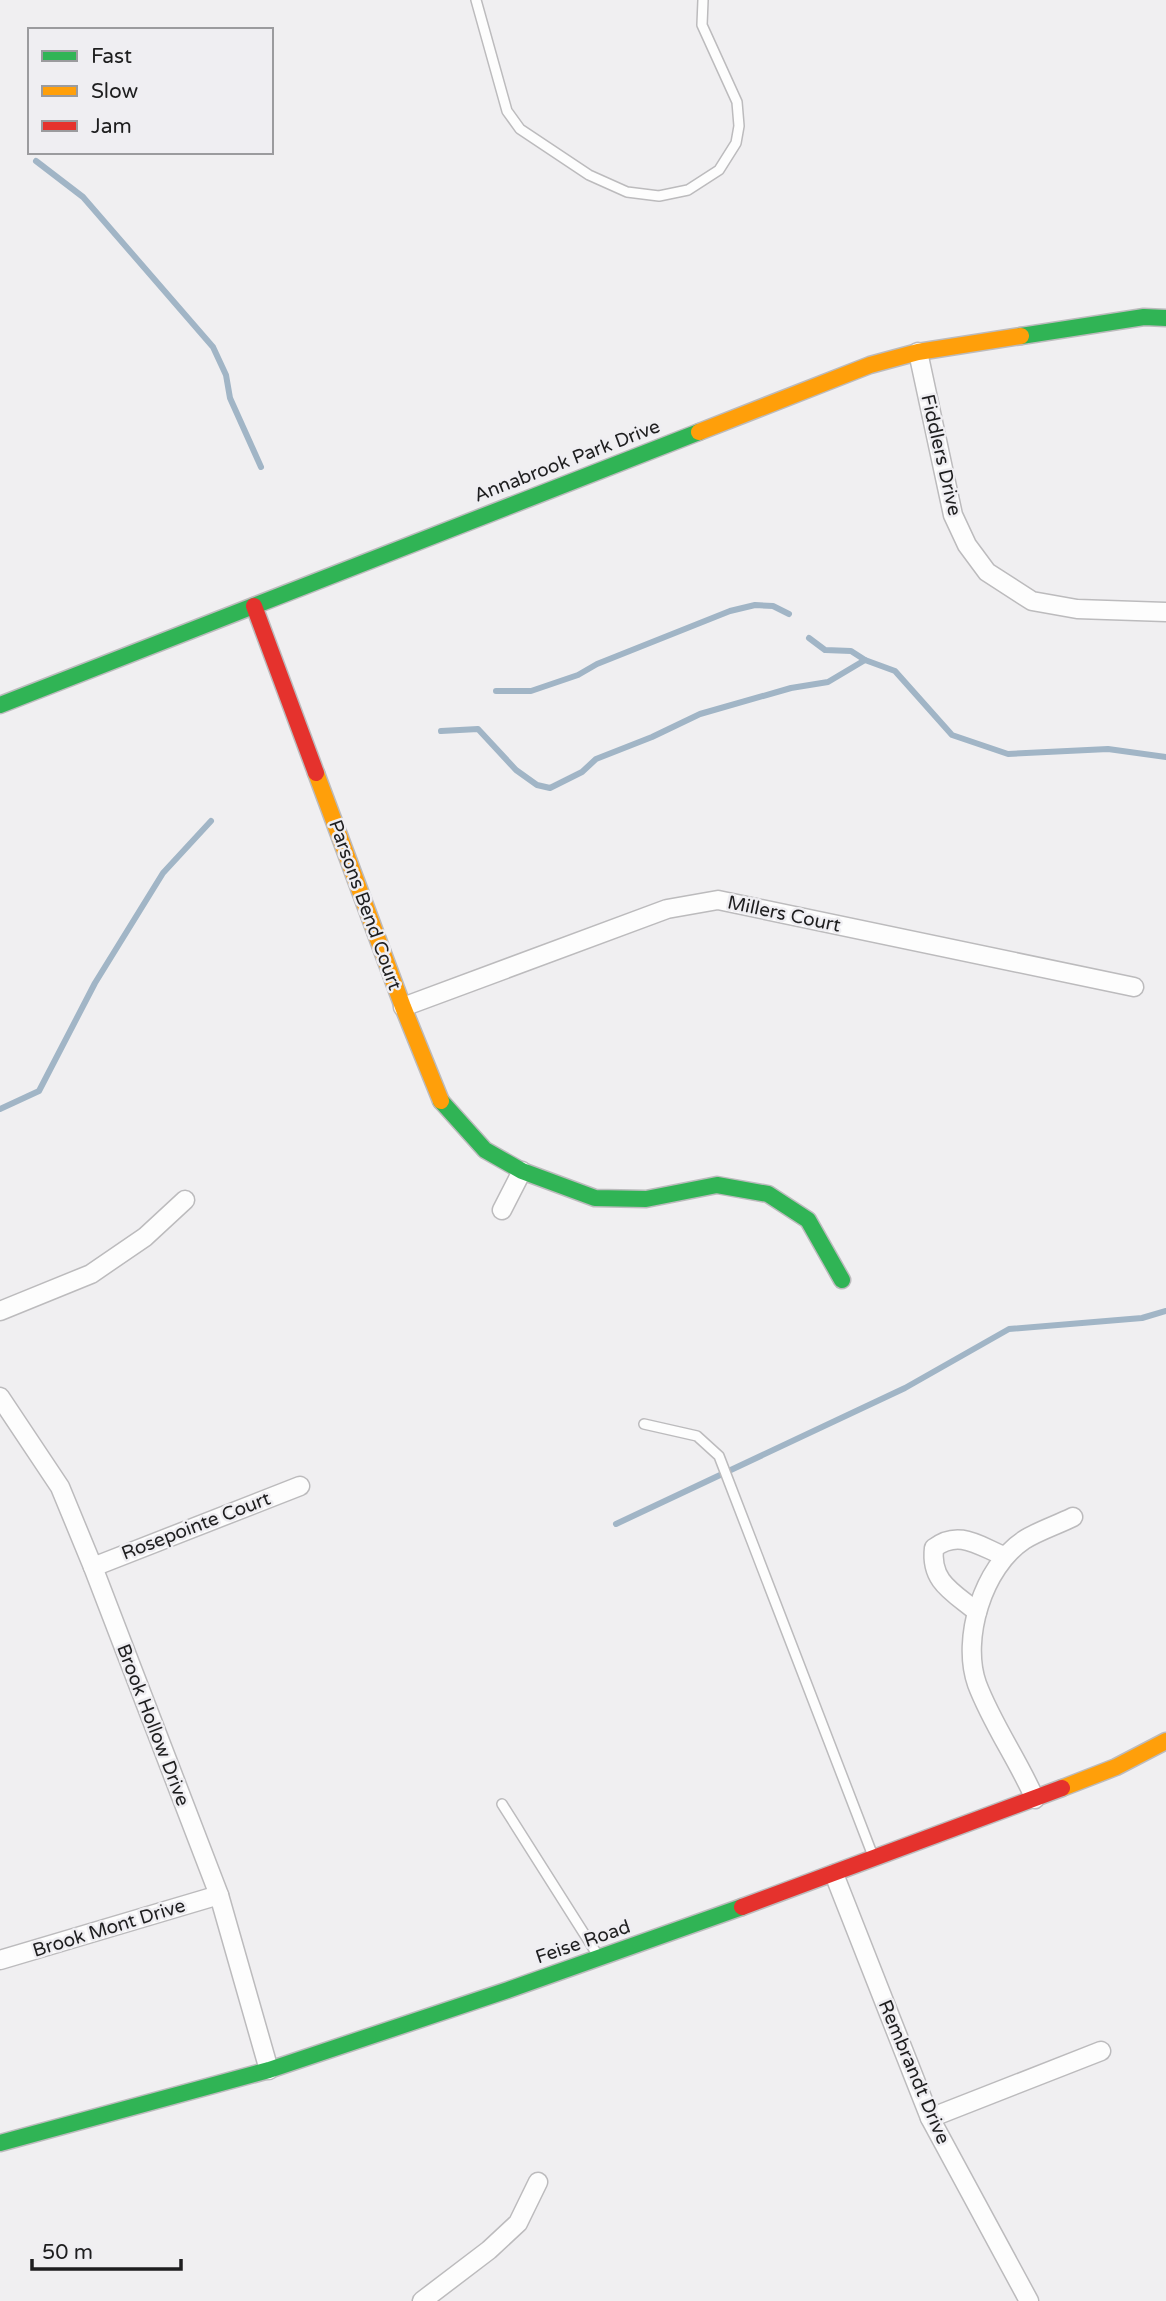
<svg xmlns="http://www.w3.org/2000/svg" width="1166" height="2301" viewBox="0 0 1166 2301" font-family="'Varela Round',sans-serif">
	<rect width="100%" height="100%" fill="#f0eff1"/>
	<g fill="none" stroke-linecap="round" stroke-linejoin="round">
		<g stroke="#a1b5c6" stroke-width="6">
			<path d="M 36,161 L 83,197 L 213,347 L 226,375 L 230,398 L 261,467"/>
			<path d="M 809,638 L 825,650 L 851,651 L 865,660"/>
			<path d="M 496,691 L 531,691 L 578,675 L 597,664 L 730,611 L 755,605 L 773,606 L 789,614"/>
			<path d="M 441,731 L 478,729 L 516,770 L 537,785 L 550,788 L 582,772 L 596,759 L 652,737 L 700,714 L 791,688 L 828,682 L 865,660 L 895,671 L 952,735 L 1008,754 L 1108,749 L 1166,757"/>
			<path d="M 0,1109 L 39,1091 L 95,983 L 163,873 L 211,821"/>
			<path d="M 616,1524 L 905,1388 L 1009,1329 L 1142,1318 L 1166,1311"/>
		</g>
		<g stroke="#bcbbbd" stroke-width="12">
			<g id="lane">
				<path d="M 476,0 L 507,111 L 520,129 L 589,175 L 627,192 L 659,196 L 688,190 L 719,170 L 736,143 L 739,126 L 737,102 L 702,25 L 703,0"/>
				<path d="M 644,1424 L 697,1436 L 719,1456 L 873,1856"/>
				<path d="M 502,1804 L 597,1954"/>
			</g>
		</g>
		<g stroke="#bcbbbd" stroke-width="21">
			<g id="street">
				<path d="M 918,352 L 953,515 L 967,545 L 987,572 L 1032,601 L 1077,609 L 1166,612"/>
				<path d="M 403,1007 L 667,909 L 718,900 L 1134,987"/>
				<path d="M 502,1210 L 522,1171"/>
				<path d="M 0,1311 L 91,1274 L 145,1237 L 185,1200"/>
				<path d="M 0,1397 L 60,1487 L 93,1567 L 219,1895 L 269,2070"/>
				<path d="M 93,1567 L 300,1486"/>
				<path d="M 977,1612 C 953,1592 930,1582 934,1548 C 959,1529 979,1546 1004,1556"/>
				<path d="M 1035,1799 C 1018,1760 992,1724 977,1684 C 961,1639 983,1567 1024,1540 C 1038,1531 1057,1525 1073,1517"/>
				<path d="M 834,1874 L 930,2118 L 1029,2301"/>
				<path d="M 0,1960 L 219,1895"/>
				<path d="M 930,2118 L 1101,2051"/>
				<path d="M 422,2301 L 489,2250 L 518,2223 L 538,2182"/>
			</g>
		</g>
		<g stroke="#bcbbbd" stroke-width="19">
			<g id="fast">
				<path d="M 1021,336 L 1144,317 L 1166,318"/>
				<path d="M 0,705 L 699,432"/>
				<path d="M 441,1101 L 485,1150 L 522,1171 L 595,1198 L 646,1199 L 717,1185 L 768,1194 L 808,1220 L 842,1280"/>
				<path d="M 0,2143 L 269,2070 L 508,1990 L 742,1907"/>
			</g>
		</g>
		<g stroke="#bcbbbd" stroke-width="19">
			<g id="slow">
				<path d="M 699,432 L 870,365 L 918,352 L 1021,336"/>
				<path d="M 316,773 L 403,1007 L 441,1101"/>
				<path d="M 1062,1788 L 1116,1767 L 1166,1741"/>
			</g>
		</g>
		<g stroke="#bcbbbd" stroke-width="19">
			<g id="jam">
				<path d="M 254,606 L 316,773"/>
				<path d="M 742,1907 L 1062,1788"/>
			</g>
		</g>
		<use href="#lane" stroke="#fdfdfd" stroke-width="9"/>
		<use href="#street" stroke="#fdfdfd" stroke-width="18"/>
		<use href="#fast" stroke="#30b455" stroke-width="16"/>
		<use href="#slow" stroke="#ff9f0a" stroke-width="16"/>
		<use href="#jam" stroke="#e5322d" stroke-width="16"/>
	</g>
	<g text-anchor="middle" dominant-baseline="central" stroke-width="5" stroke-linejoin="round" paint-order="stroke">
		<g font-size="19" fill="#1e1e1f" stroke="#efeef2">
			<text transform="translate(941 455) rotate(77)">Fiddlers Drive</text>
			<text transform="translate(567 461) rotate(-21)">Annabrook Park Drive</text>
			<text transform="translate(365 905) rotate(70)">Parsons Bend Court</text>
			<text transform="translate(784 914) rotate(12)">Millers Court</text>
			<text transform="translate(196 1526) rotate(-21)">Rosepointe Court</text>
			<text transform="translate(153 1725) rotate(69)">Brook Hollow Drive</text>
			<text transform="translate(109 1928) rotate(-17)">Brook Mont Drive</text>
			<text transform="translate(583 1942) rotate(-19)">Feise Road</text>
			<text transform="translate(914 2072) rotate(67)">Rembrandt Drive</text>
		</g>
	</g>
	<rect x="28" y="28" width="245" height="126" fill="#efeef2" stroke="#9b9b9e" stroke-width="2"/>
	<rect x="42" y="51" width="35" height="10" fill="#30b455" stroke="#9b9b9e" stroke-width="2"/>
	<text x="91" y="63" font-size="21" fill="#1e1e1f">Fast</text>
	<rect x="42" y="86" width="35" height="10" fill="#ff9f0a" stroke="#9b9b9e" stroke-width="2"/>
	<text x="91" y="98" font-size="21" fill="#1e1e1f">Slow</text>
	<rect x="42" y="121" width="35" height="10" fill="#e5322d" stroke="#9b9b9e" stroke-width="2"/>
	<text x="91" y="133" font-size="21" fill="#1e1e1f">Jam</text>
	<path d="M32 2259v10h149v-10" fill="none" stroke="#1e1e1f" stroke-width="3.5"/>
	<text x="42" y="2259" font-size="21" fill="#1e1e1f" stroke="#efeef2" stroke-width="5" paint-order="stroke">50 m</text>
</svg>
